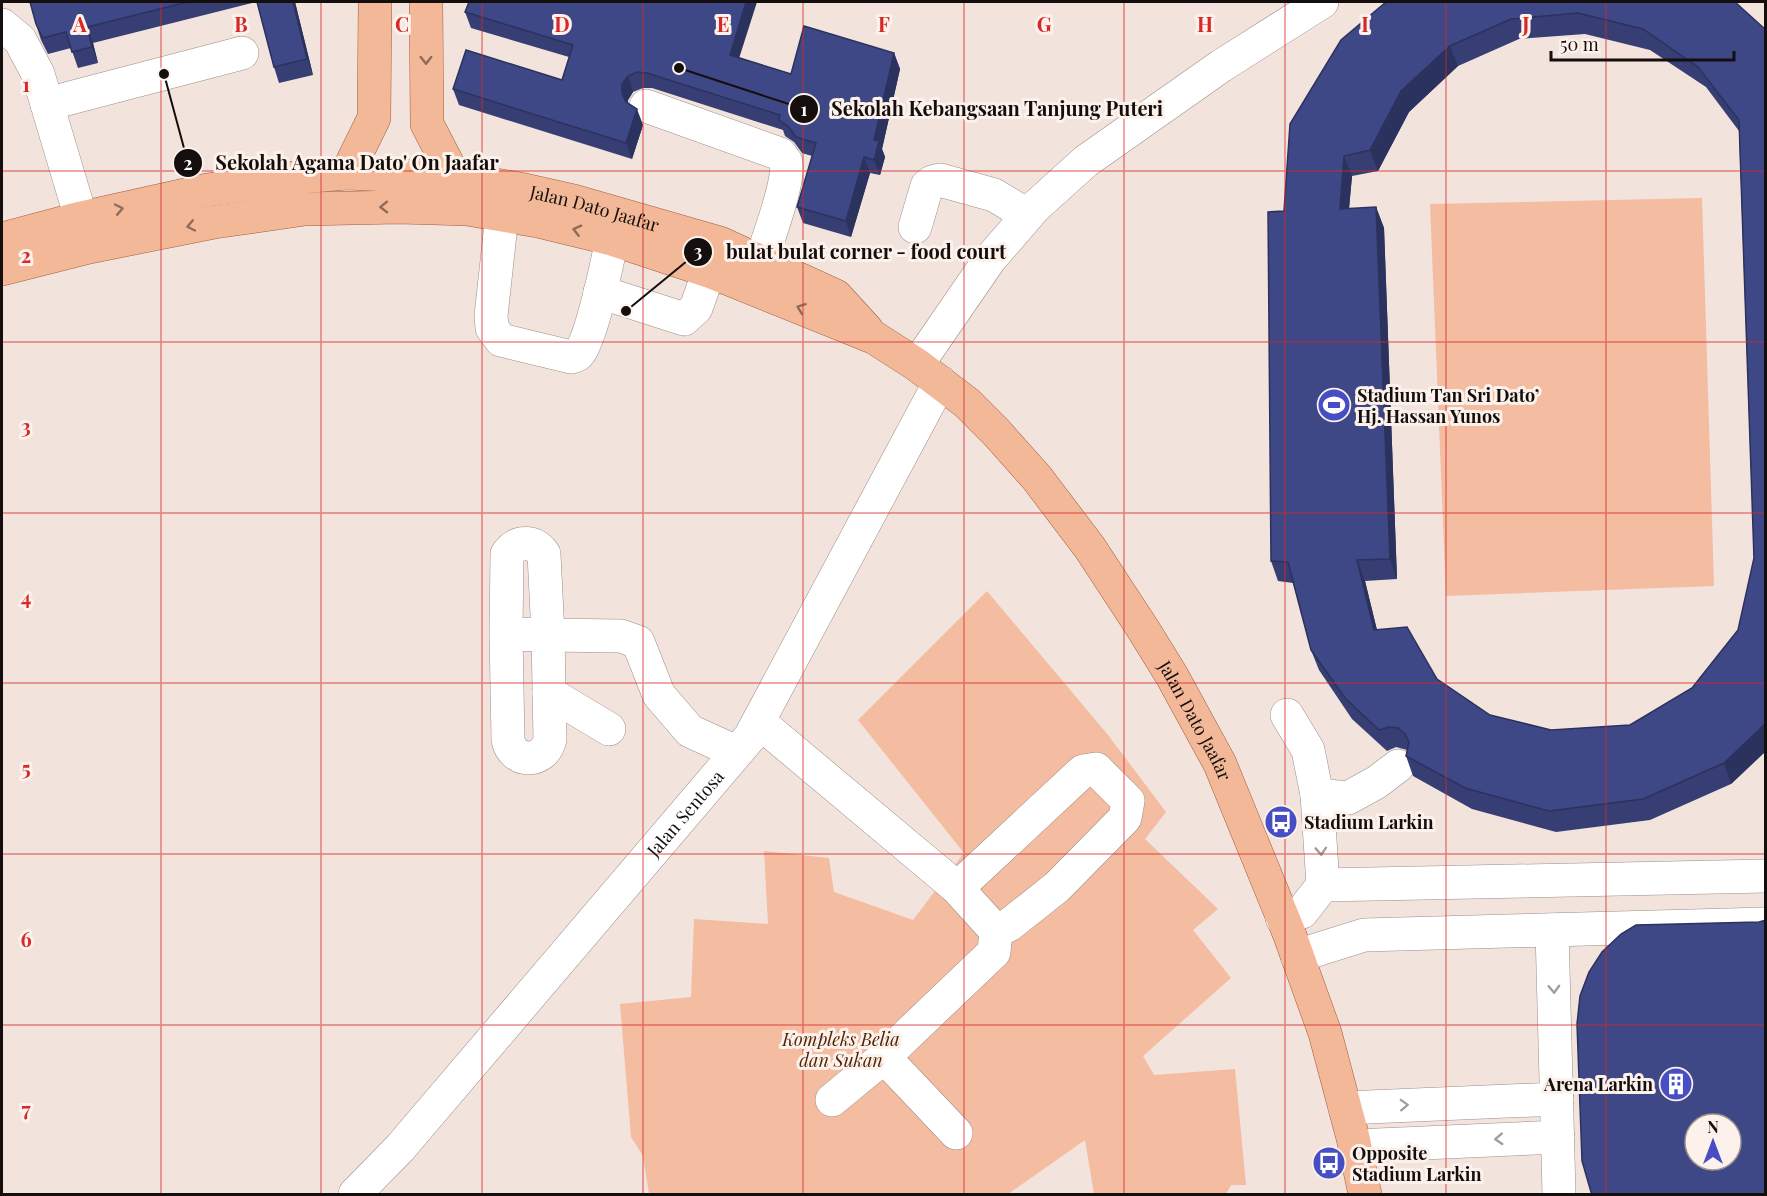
<svg xmlns="http://www.w3.org/2000/svg" width="1767" height="1196" viewBox="0 0 1767 1196" font-family="'Playfair Display',serif">
	<rect width="100%" height="100%" fill="#f2e3dc"/>
	<g fill="#f4bca0">
		<path d="M 1702,198 L 1714,586 L 1446,596 L 1430,204 Z"/>
		<path d="M 987,591 L 1108,735 L 1166,812 L 1145,839 L 1218,909 L 1193,930 L 1231,978 L 1143,1056 L 1154,1075 L 1235,1069 L 1246,1185 L 1231,1185 L 1226,1194 L 1094,1194 L 1085,1140 L 1008,1194 L 649,1194 L 643,1156 L 631,1137 L 620,1004 L 691,997 L 694,919 L 768,924 L 764,851 L 829,858 L 834,892 L 913,920 L 964,853 L 858,720 Z"/>
	</g>
	<g fill="none" stroke-linecap="round" stroke-linejoin="round">
		<g stroke="#9c8f88" stroke-width="34">
			<g id="minor">
				<path d="M 2,25 L 20,40 L 38,74 L 81,218"/>
				<path d="M 47,104 L 242,53"/>
				<path d="M 646,106 L 780,154 C 781,155 785,161 786,162 C 791,177 767,243 761,260"/>
				<path d="M 502,215 L 491,316 L 492,328 L 501,340 L 571,357 C 574,356 577,356 579,353 C 591,342 608,259 612,239"/>
				<path d="M 915,227 L 927,186 L 932,182 L 940,180 L 994,195 L 1027,215"/>
				<path d="M 600,292 L 684,319 L 696,308 L 709,271"/>
				<path d="M 917,365 L 990,259 L 1035,207 L 1086,161 L 1221,66 L 1322,2"/>
				<path d="M 506,634 L 508,740 C 513,764 545,764 550,739 L 548,635 L 506,634 L 507,554 C 517,540 534,540 544,554 L 548,635 L 621,636 L 638,642 L 659,695 L 690,731 L 736,752"/>
				<path d="M 549,693 L 609,729"/>
				<path d="M 759,722 L 956,887 L 967,879 L 1083,771 L 1096,769 L 1128,801 L 1125,818 L 1057,887 L 1009,925 L 996,931"/>
				<path d="M 1317,795 L 1348,798 L 1377,782 L 1398,766"/>
				<path d="M 1323,885 L 1766,876"/>
				<path d="M 956,887 L 996,931 L 994,952 L 884,1057 L 956,1133"/>
				<path d="M 1282,918 L 1302,912 L 1323,885 L 1317,795 L 1308,750 L 1287,715"/>
				<path d="M 1552,930 L 1559,1194"/>
				<path d="M 1297,956 L 1364,935 L 1766,924"/>
				<path d="M 832,1100 L 884,1057"/>
				<path d="M 1345,1108 L 1557,1099"/>
				<path d="M 1355,1146 L 1558,1137"/>
				<path id="s1" d="M 355,1194 L 400,1148 L 750,737 L 940,382"/>
			</g>
		</g>
		<g stroke="#a05e3b" stroke-width="34">
			<g id="major">
				<path d="M 426,2 L 427,124 L 455,178"/>
				<path d="M 347,173 L 374,118 L 375,2"/>
				<path id="s2" d="M 2,239 L 81,218 L 207,190 L 300,177 L 347,173 L 455,178 L 525,190 L 574,201 L 720,243 L 836,296 L 867,330"/>
				<path id="s3" d="M 2,269 L 89,247 L 214,222 L 305,209 L 399,207 L 467,209 L 538,221 L 612,239 L 709,271 L 875,338 L 917,365 L 967,403 L 996,432 L 1037,478 L 1090,548 L 1143,629 L 1172,676 L 1220,764 L 1289,933 L 1325,1033 L 1353,1138 L 1365,1194"/>
			</g>
		</g>
		<use href="#minor" stroke="#fff" stroke-width="33"/>
		<use href="#major" stroke="#f3b898" stroke-width="33"/>
	</g>
	<g fill="#363e73" fill-rule="evenodd">
		<path d="M 31,2 L 256,2 L 93,43 L 98,63 L 78,68 L 71,48 L 48,54 L 41,40 L 36,24 Z"/>
		<path d="M 257,2 L 295,2 L 313,75 L 279,83 L 274,67 Z"/>
		<path d="M 1386,2 L 1735,2 L 1766,30 L 1766,751 L 1731,784 L 1650,820 L 1556,832 L 1472,809 L 1413,776 L 1406,756 L 1407,750 L 1396,747 L 1387,751 L 1352,719 L 1319,670 L 1311,650 L 1293,583 L 1278,581 L 1271,561 L 1284,211 ZM 1585,34 L 1650,50 L 1706,87 L 1739,131 L 1754,558 L 1738,630 L 1692,688 L 1630,725 L 1551,730 L 1490,715 L 1437,679 L 1377,630 L 1365,581 L 1397,579 L 1384,228 L 1376,207 L 1349,209 L 1352,176 L 1378,171 L 1409,112 L 1458,66 L 1519,39 Z"/>
		<path d="M 465,12 L 739,58 L 791,74 L 894,53 L 900,69 L 882,149 L 885,157 L 880,175 L 870,173 L 851,237 L 803,223 L 797,207 L 812,156 L 802,153 L 794,142 L 785,136 L 783,130 L 652,88 L 643,88 L 633,92 L 628,100 L 628,103 L 643,125 L 632,159 L 459,105 L 453,89 L 562,80 L 569,57 L 471,28 Z"/>
	</g>
	<g fill="#2c325e">
		<path d="M 293,2 L 295,2 L 313,75 L 307,59 Z"/>
		<path d="M 746,2 L 757,2 L 735,71 L 730,55 Z"/>
		<path d="M 87,27 L 93,43 L 98,63 L 92,47 Z"/>
		<path d="M 1450,46 L 1458,66 L 1409,112 L 1378,171 L 1370,150 L 1401,91 Z"/>
		<path d="M 894,53 L 900,69 L 882,149 L 885,157 L 880,175 L 874,160 L 874,140 Z"/>
		<path d="M 628,76 L 633,92 L 628,100 L 628,109 L 622,93 L 622,84 Z"/>
		<path d="M 637,109 L 643,125 L 632,159 L 626,143 Z"/>
		<path d="M 1344,156 L 1352,176 L 1347,230 L 1340,209 Z"/>
		<path d="M 864,157 L 870,173 L 851,237 L 846,221 Z"/>
		<path d="M 1376,207 L 1384,228 L 1397,579 L 1390,559 Z"/>
		<path d="M 1357,560 L 1365,581 L 1382,651 L 1374,630 Z"/>
		<path d="M 1766,723 L 1766,751 L 1731,784 L 1724,763 Z"/>
	</g>
	<g fill="#3f4886" stroke="#2c325e" stroke-width="1.5" fill-rule="evenodd">
		<path d="M 30,2 L 188,2 L 87,27 L 92,47 L 72,52 L 66,32 L 43,38 L 36,24 Z"/>
		<path d="M 257,2 L 293,2 L 307,59 L 274,67 Z"/>
		<path d="M 469,2 L 746,2 L 730,55 L 791,74 L 804,26 L 894,53 L 874,140 L 879,141 L 874,160 L 864,157 L 846,221 L 797,207 L 816,143 L 796,137 L 788,126 L 779,120 L 780,115 L 647,73 L 637,72 L 628,76 L 622,84 L 622,93 L 626,102 L 637,109 L 626,143 L 453,89 L 466,50 L 562,80 L 573,45 L 465,12 Z"/>
		<path d="M 1386,2 L 1735,2 L 1766,30 L 1766,723 L 1724,763 L 1643,799 L 1549,811 L 1465,788 L 1406,756 L 1409,742 L 1405,734 L 1398,728 L 1389,727 L 1379,730 L 1345,698 L 1311,650 L 1288,562 L 1271,561 L 1268,212 L 1284,211 L 1290,124 L 1341,40 ZM 1578,13 L 1643,29 L 1698,67 L 1739,120 L 1754,558 L 1738,630 L 1692,688 L 1630,725 L 1551,730 L 1490,715 L 1437,679 L 1407,627 L 1374,630 L 1357,560 L 1390,559 L 1376,207 L 1340,209 L 1344,156 L 1370,150 L 1401,91 L 1450,46 L 1511,19 Z"/>
		<path d="M 1766,920 L 1766,1194 L 1593,1194 L 1591,1192 L 1582,1161 L 1577,1024 L 1580,996 L 1589,972 L 1602,952 L 1621,934 L 1636,925 L 1759,922 ZM 1695,1124 L 1731,1124 L 1731,1160 L 1695,1160 Z"/>
	</g>
	<defs><path id="oneway-chevron" d="M-2-3.5L2.5 0L-2 3.5" fill="none" stroke-width="1.6" stroke-linecap="round" stroke-linejoin="round" transform="scale(1.5)"/></defs>
	<g stroke="#8f6c59">
		<use href="#oneway-chevron" transform="translate(426 60) rotate(90)"/>
		<use href="#oneway-chevron" transform="translate(384 207) rotate(179)"/>
		<use href="#oneway-chevron" transform="translate(119 209) rotate(-12)"/>
		<use href="#oneway-chevron" transform="translate(191 226) rotate(168)"/>
		<use href="#oneway-chevron" transform="translate(577 230) rotate(-166)"/>
		<use href="#oneway-chevron" transform="translate(801 308) rotate(-159)"/>
	</g>
	<g stroke="#a19f9e">
		<use href="#oneway-chevron" transform="translate(1321 851) rotate(86)"/>
		<use href="#oneway-chevron" transform="translate(1554 989) rotate(88)"/>
		<use href="#oneway-chevron" transform="translate(1404 1105) rotate(-2)"/>
		<use href="#oneway-chevron" transform="translate(1499 1139) rotate(177)"/>
	</g>
	<path fill="none" stroke="#d62828" stroke-width="1.5" stroke-opacity="0.55" d="M 161,2 L 161,1194M 321,2 L 321,1194M 482,2 L 482,1194M 643,2 L 643,1194M 803,2 L 803,1194M 964,2 L 964,1194M 1124,2 L 1124,1194M 1285,2 L 1285,1194M 1446,2 L 1446,1194M 1606,2 L 1606,1194M 2,171 L 1766,171M 2,342 L 1766,342M 2,513 L 1766,513M 2,683 L 1766,683M 2,854 L 1766,854M 2,1025 L 1766,1025"/>
	<defs>
		<g id="stadium-disc" transform="scale(1.725)"><circle r="9.5" fill="#474ec3" stroke="#fdf1eb"/><path d="M0-5a6.5 5 0 1 0 0 10a6.5 5 0 1 0 0-10ZM-3.5-1.8h7v3.6h-7Z" fill="#fff"/></g>
		<g id="bus-disc" transform="scale(1.725)"><circle r="9.5" fill="#474ec3" stroke="#fdf1eb"/><path d="M-5-6H5V4H4V6H2V4H-2V6H-4V4H-5ZM-3.5-4V0h7V-4ZM-3.5 1.2v1.5H-2V1.2ZM2 1.2v1.5H3.5V1.2Z" fill="#fff"/></g>
		<g id="building-disc" transform="scale(1.725)"><circle r="9.5" fill="#474ec3" stroke="#fdf1eb"/><path d="M-4-6H4V6H1V3H-1V6H-4ZM-2.5-4.3h1.7v1.8h-1.7ZM.8-4.3h1.7v1.8H.8ZM-2.5-1h1.7V.8h-1.7ZM.8-1h1.7V.8H.8Z" fill="#fff"/></g>
	</defs>
	<g fill-rule="evenodd">
		<use href="#stadium-disc" x="1334" y="405"/>
		<use href="#bus-disc" x="1281" y="822"/>
		<use href="#building-disc" x="1676" y="1084"/>
		<use href="#bus-disc" x="1329" y="1163"/>
	</g>
	<g text-anchor="middle" dominant-baseline="central" stroke-width="6" stroke-linejoin="round" paint-order="stroke">
		<g font-size="18" fill="#140f0d" stroke="#fdf1eb">
			<text stroke="none"><textPath href="#s2" startOffset="603">Jalan Dato Jaafar</textPath></text>
			<text stroke="none"><textPath href="#s3" startOffset="1406">Jalan Dato Jaafar</textPath></text>
			<text stroke="none"><textPath href="#s1" startOffset="504">Jalan Sentosa</textPath></text>
		</g>
		<g font-size="18" font-weight="bold" fill="#140f0d" stroke="#fdf1eb" text-anchor="start">
			<text x="1357" y="395">Stadium Tan Sri Dato’<tspan x="1357" dy="21">Hj. Hassan Yunos</tspan></text>
			<text x="1304" y="822">Stadium Larkin</text>
			<text x="1653" y="1084" text-anchor="end">Arena Larkin</text>
			<text x="1352" y="1153">Opposite<tspan x="1352" dy="21">Stadium Larkin</tspan></text>
		</g>
		<g font-size="18" font-style="italic" fill="#522406" stroke="#fdf1eb">
			<text x="841" y="1039">Kompleks Belia<tspan x="841" dy="21">dan Sukan</tspan></text>
		</g>
	</g>
	<g font-size="20" text-anchor="middle" font-weight="bold" fill="#d62828" stroke="#fdf1eb" stroke-width="6" stroke-linejoin="round" paint-order="stroke">
		<text x="80" y="32">A</text>
		<text x="241" y="32">B</text>
		<text x="402" y="32">C</text>
		<text x="562" y="32">D</text>
		<text x="723" y="32">E</text>
		<text x="884" y="32">F</text>
		<text x="1044" y="32">G</text>
		<text x="1205" y="32">H</text>
		<text x="1365" y="32">I</text>
		<text x="1526" y="32">J</text>
		<text x="26" y="92">1</text>
		<text x="26" y="263">2</text>
		<text x="26" y="434">3</text>
		<text x="26" y="605">4</text>
		<text x="26" y="776">5</text>
		<text x="26" y="947">6</text>
		<text x="26" y="1117">7</text>
	</g>
	<path fill="none" stroke="#140f0d" stroke-width="2" d="M679 68L804 109M164 74L188 163M626 311L698 252"/>
	<g fill="#140f0d" stroke="#fdf1eb" stroke-width="2">
		<circle cx="679" cy="68" r="6"/>
		<circle cx="164" cy="74" r="6"/>
		<circle cx="626" cy="311" r="6"/>
		<circle cx="804" cy="109" r="15"/>
		<circle cx="188" cy="163" r="15"/>
		<circle cx="698" cy="252" r="15"/>
	</g>
	<g font-size="18" text-anchor="middle" font-weight="bold" fill="#fff">
		<text x="804" y="116">1</text>
		<text x="188" y="170">2</text>
		<text x="698" y="258">3</text>
	</g>
	<g font-size="20" text-anchor="middle" font-weight="bold" fill="#140f0d" stroke="#fdf1eb" stroke-width="6" stroke-linejoin="round" paint-order="stroke">
		<text x="997" y="116">Sekolah Kebangsaan Tanjung Puteri</text>
		<text x="357" y="170">Sekolah Agama Dato' On Jaafar</text>
		<text x="866" y="259">bulat bulat corner - food court</text>
	</g>
	<rect width="1767" height="1196" fill="none" stroke="#140f0d" stroke-width="6"/>
	<g transform="translate(1713 1142)"><circle r="28" fill="#fdf1eb" stroke="#a09792" stroke-width="1.5"/>
	<path d="M0-4.5L10 22L0 15L-10 22Z" fill="#474ec3"/>
	<text y="-9" font-size="16" font-weight="bold" text-anchor="middle" fill="#140f0d">N</text>
	</g>
	<path d="M1551 51v9h183v-9" fill="none" stroke="#140f0d" stroke-width="3"/>
	<text x="1560" y="51" font-size="18" fill="#140f0d" stroke="#fdf1eb" stroke-width="4.5" paint-order="stroke">50 m</text>
</svg>
